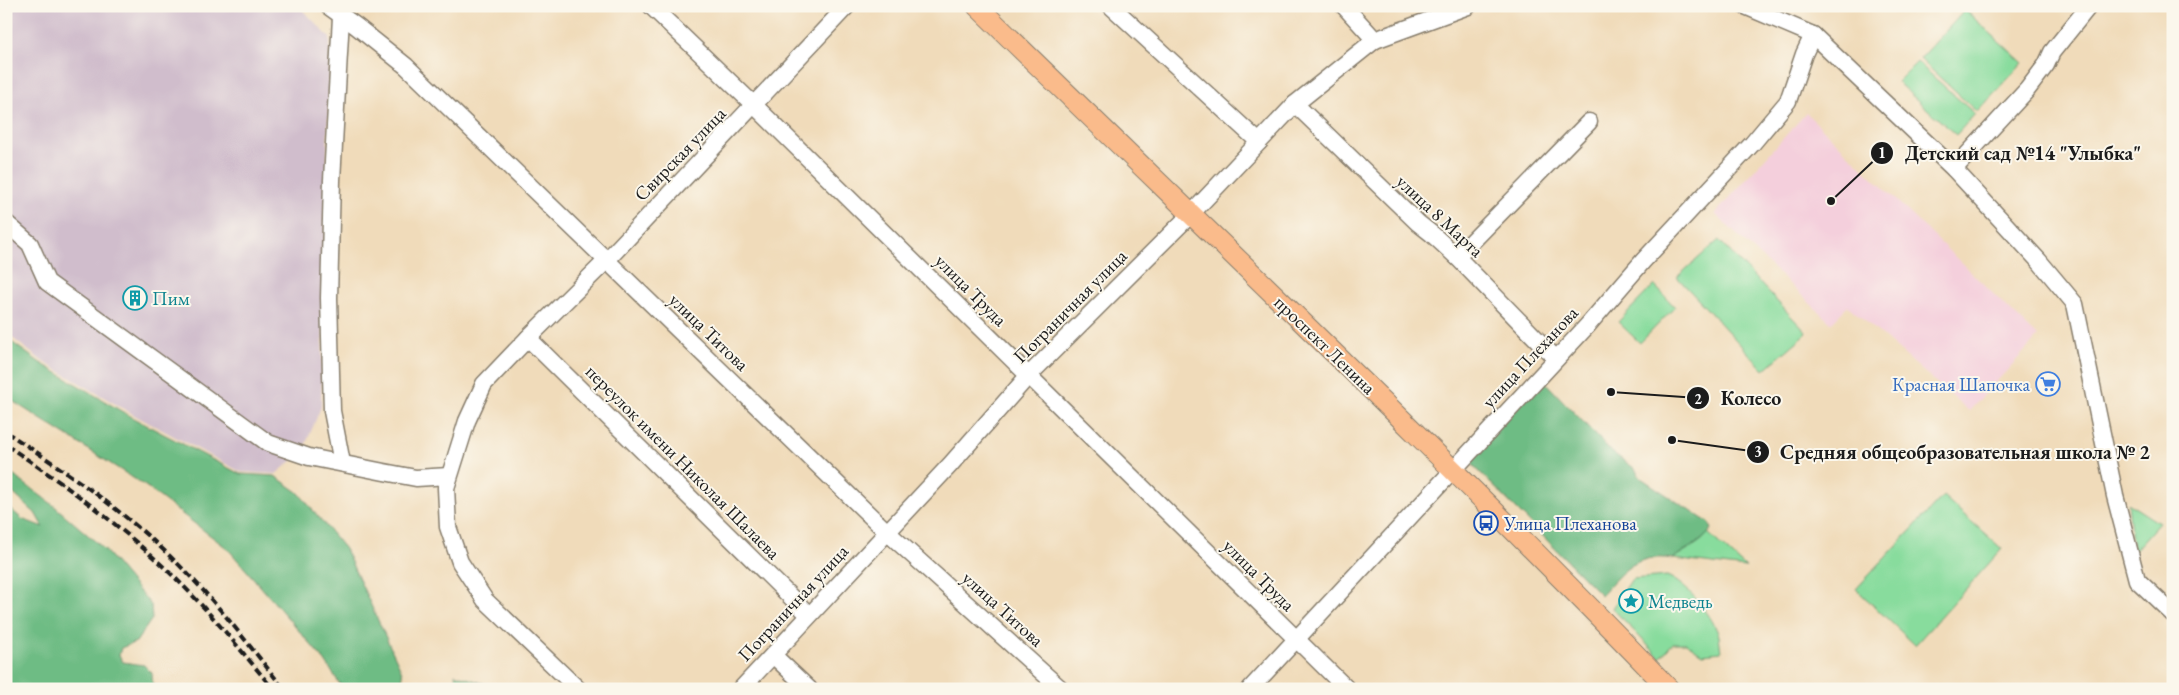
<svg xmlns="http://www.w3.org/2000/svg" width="2179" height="695" viewBox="0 0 2179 695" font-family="'EB Garamond',serif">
	<rect width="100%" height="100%" fill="#fbf7ec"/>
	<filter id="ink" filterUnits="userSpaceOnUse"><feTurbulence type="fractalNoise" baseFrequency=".02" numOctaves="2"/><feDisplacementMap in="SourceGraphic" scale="10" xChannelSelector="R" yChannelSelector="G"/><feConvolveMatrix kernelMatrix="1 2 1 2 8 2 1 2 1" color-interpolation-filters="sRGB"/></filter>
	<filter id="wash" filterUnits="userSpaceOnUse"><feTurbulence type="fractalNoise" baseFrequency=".0096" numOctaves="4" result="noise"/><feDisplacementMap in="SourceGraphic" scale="20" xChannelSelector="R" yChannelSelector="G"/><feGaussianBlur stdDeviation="1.12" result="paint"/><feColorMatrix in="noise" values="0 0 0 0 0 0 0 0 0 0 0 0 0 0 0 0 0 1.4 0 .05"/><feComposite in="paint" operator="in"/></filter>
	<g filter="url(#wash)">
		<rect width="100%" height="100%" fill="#f0dbba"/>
		<path fill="#f4cfdc" d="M 1806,113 L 2038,337 L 1969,411 L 1848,306 L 1831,323 L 1715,214 Z"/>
		<path fill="#d0bdcc" d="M 6,6 L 299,6 L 330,38 L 321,407 L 305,446 L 300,454 L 276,474 L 241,472 L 136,416 L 42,361 L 6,333 Z"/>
		<g fill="#88dc9d" stroke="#527c5c">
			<path d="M 1965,10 L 2023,63 L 1977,112 L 1920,59 Z"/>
			<path d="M 1917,62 L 1975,114 L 1956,135 L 1897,82 Z"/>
			<path d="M 1719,240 L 1807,333 L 1764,370 L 1677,277 Z"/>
			<path d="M 1654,285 L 1675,307 L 1640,343 L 1618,322 Z"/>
			<path d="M 1943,496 L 2002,549 L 1915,645 L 1856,589 Z"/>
			<path d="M 2128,503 L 2159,523 L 2133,552 Z"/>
			<path d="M 1708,533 L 1746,568 L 1673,559 C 1685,549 1700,545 1708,533 Z"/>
			<path d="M 1667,576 C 1687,584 1713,616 1719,636 C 1720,641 1720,647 1721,652 L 1702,654 L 1686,643 L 1673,643 L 1660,658 L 1612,608 L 1632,579 Z"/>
		</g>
		<g fill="#6ebc84" stroke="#456c50">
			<path d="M 6,338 L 39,362 L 133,418 L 240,474 L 275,476 L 298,492 L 345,549 L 402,672 L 404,689 L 343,689 L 325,661 L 228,549 L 144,485 L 6,397 Z"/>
			<path d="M 1542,379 L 1613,453 L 1634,468 L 1641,478 L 1709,523 L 1712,529 C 1699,546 1688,546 1673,559 C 1636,553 1624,570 1601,595 L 1465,457 Z"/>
			<path d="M 6,470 L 52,504 L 103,548 L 151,605 L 152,619 L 136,642 L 121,648 L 119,655 L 123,662 L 144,665 L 152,673 L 153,689 L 6,689 L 6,505 L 22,519 L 43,527 L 35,513 L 6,487 Z"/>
			<path d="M 455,674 L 497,688 L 498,689 L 458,689 Z"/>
		</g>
	</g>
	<g filter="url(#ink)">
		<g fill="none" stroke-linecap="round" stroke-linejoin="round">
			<g stroke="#867c6b" stroke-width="19">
				<g id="minor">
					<path d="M 328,6 L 356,26 L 406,66 L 887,532 L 1061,689"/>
					<path d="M 651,6 L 754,105 L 1347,689"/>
					<path d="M 1111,6 L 1259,142"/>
					<path d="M 1344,6 L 1375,40"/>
					<path d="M 1745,6 L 1813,35 L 1954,169 L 2039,261 L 2075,304 L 2115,496 L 2137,580 L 2173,614"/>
					<path d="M 341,17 L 332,180 L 329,298 L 332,411 L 342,463"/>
					<path d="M 1295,104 L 1418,223 L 1432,234 L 1457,257 L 1556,359"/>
					<path d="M 1954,169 L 2027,90 L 2046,65 L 2052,52 L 2089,6"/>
					<path d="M 6,223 L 30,244 L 47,282 L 268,443 L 309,457 L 384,472 L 416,478 L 449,476"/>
					<path d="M 1457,257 L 1589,122"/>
					<path d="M 528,338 L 809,615"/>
					<path d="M 773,655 L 809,689"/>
					<path d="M 578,689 L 485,600 L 460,562 L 448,527 L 446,488 L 467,421 L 484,384 L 528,338 L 606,261 L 847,6"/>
					<path d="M 741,689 L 950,465 L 1029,375 L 1191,214 L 1295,104 L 1375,40 L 1468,6"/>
					<path d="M 1250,689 L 1587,326 L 1643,261 L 1752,144 L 1788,101 L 1804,54 L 1813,35"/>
				</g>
			</g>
			<g stroke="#867c6b" stroke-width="22">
				<path id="major" d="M 977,6 C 1209,233 1444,455 1669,689"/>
			</g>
			<use href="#minor" stroke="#fff" stroke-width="16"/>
			<use href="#major" stroke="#fabb8b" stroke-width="20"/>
			<g stroke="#1c1c1c" stroke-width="4" stroke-dasharray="8 4" stroke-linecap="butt">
				<path d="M 6,432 C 66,471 124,511 175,561 C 215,600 249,645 284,689"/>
				<path d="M 6,445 C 63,483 119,524 169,572 C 206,607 240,649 273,689"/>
			</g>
		</g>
	</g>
	<defs>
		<g id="building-ring" transform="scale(1.25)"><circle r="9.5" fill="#fbf7ec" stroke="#0f9aa8" stroke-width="1.5"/><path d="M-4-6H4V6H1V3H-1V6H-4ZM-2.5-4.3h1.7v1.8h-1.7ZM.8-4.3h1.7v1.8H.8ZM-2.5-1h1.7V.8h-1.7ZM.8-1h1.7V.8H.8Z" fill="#0f9aa8"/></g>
		<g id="supermarket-ring" transform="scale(1.25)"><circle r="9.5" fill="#fbf7ec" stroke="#3f7fe0" stroke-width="1.5"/><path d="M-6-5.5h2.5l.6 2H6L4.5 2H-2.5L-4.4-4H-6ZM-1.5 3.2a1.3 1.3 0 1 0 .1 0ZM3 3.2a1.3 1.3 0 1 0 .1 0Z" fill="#3f7fe0"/></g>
		<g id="bus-ring" transform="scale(1.25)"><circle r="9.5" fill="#fbf7ec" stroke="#1a4fb4" stroke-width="1.5"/><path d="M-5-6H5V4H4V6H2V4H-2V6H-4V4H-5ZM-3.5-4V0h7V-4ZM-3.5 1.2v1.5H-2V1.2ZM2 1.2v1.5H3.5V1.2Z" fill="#1a4fb4"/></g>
		<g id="sight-ring" transform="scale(1.25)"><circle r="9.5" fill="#fbf7ec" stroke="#0f9aa8" stroke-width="1.5"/><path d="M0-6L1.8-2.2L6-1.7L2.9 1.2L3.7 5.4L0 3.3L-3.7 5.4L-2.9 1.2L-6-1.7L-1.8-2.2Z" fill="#0f9aa8"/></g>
	</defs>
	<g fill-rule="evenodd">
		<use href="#building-ring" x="135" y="298"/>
		<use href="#supermarket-ring" x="2048" y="384"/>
		<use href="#bus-ring" x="1486" y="523"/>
		<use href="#sight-ring" x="1631" y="601"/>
	</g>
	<g text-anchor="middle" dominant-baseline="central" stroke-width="4" stroke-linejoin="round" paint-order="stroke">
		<g font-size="19" fill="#1c1c1c" stroke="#fbf7ec">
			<text transform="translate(680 154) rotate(-46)">Свирская улица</text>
			<text transform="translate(1440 216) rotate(43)">улица 8 Марта</text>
			<text transform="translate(971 290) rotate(45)">улица Труда</text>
			<text transform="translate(1070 306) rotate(-45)">Пограничная улица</text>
			<text transform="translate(709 332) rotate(44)">улица Титова</text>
			<text transform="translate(1325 345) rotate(44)">проспект Ленина</text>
			<text transform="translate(1530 357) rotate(-47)">улица Плеханова</text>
			<text transform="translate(683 462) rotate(45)">переулок имени Николая Шалаева</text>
			<text transform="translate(1259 575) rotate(45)">улица Труда</text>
			<text transform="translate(793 603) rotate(-47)">Пограничная улица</text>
			<text transform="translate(1003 609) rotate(42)">улица Титова</text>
		</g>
		<g font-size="19" fill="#0d838f" stroke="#fbf7ec" text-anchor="start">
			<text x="152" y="298">Пим</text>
			<text x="1648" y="601">Медведь</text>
		</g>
		<g font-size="19" fill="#366cbe" stroke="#fbf7ec" text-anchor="end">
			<text x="2030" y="384">Красная Шапочка</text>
		</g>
		<g font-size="19" fill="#164399" stroke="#fbf7ec" text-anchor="start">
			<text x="1504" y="523">Улица Плеханова</text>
		</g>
	</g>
	<path fill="none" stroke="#1c1c1c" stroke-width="2" d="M1831 201L1882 153M1611 392L1698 398M1672 440L1758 452"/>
	<g fill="#1c1c1c" stroke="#fbf7ec" stroke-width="2">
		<circle cx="1831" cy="201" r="5"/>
		<circle cx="1611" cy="392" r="5"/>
		<circle cx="1672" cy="440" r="5"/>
		<circle cx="1882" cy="153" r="12"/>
		<circle cx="1698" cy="398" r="12"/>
		<circle cx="1758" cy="452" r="12"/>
	</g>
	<g font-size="15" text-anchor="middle" font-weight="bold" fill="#fff">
		<text x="1882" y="158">1</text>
		<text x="1698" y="404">2</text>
		<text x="1758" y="457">3</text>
	</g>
	<g font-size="20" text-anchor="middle" font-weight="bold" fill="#1c1c1c" stroke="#fbf7ec" stroke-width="4" stroke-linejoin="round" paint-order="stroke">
		<text x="2023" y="160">Детский сад №14 "Улыбка"</text>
		<text x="1751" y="405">Колесо</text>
		<text x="1965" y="459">Средняя общеобразовательная школа № 2</text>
	</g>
	<rect width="2179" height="695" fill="none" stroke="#fbf7ec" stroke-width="25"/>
</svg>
